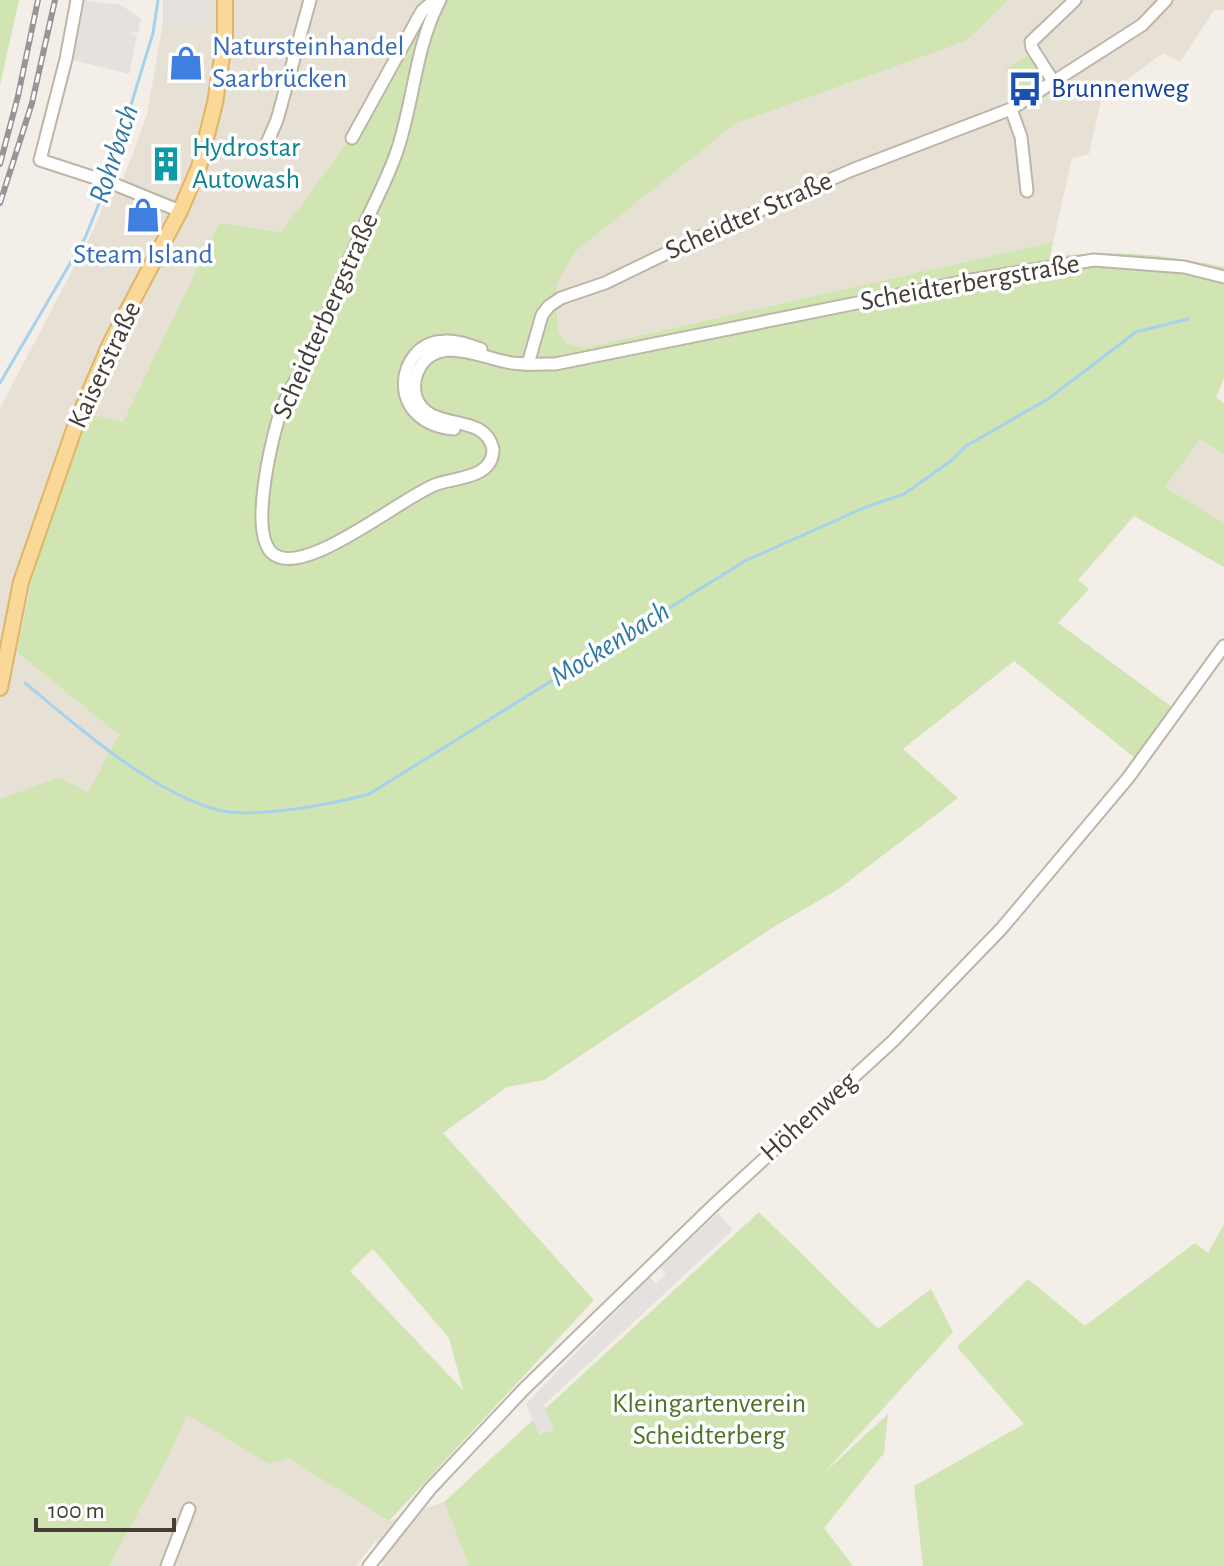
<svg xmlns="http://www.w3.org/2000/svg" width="1224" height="1566" viewBox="0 0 1224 1566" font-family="'Alegreya Sans',sans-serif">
	<rect width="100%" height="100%" fill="#f3eee7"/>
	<g fill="#e6e0d5">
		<path d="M 163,0 L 436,0 L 358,128 L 281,232 L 219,223 L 123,422 L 86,414 L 17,652 L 119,735 L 88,792 L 59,777 L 0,799 L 0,408 L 94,229 L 110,189 L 119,190 L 147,115 L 163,22 Z"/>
		<path d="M 1009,0 L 1224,0 L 1224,10 L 1214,10 L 1180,62 L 1163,53 L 1101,100 L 1089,154 L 1072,158 L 1053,242 L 583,348 L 566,343 L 558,332 L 556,285 L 576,251 L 735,124 L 966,41 Z"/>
		<path d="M 1200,440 L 1224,454 L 1224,523 L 1165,487 Z"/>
		<path d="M 187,1413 L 269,1463 L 288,1458 L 389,1521 L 444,1502 L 469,1566 L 383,1566 L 376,1540 L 356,1566 L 109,1566 L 167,1460 Z"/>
	</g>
	<g fill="#d0e5b1" fill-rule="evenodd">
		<path d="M 0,0 L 19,0 L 0,85 Z"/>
		<path d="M 436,0 L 1009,0 L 966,41 L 735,124 L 576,251 L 556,285 L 558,332 L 566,343 L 584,348 L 1053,242 L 1050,257 C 1114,249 1161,254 1224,267 L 1224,378 L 1216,397 L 1224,403 L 1224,454 L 1200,440 L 1165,487 L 1224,523 L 1224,567 L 1134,516 L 1078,580 L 1089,589 L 1058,623 L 1172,707 L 1135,758 L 1014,661 L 903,749 L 958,798 L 840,888 L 772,928 L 544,1080 L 507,1087 L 443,1133 L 594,1300 L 389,1521 L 288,1458 L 269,1464 L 187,1414 L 167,1460 L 109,1566 L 0,1566 L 0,799 L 59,777 L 88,792 L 119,735 L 17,652 L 39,544 L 85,413 L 123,422 L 219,223 L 281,232 L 358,128 ZM 373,1249 L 449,1338 L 463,1390 L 350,1271 Z"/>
		<path d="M 1031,54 L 1042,73 L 1018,92 L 1005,69 Z"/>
		<path d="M 759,1212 L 878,1329 L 931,1289 L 953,1332 L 823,1474 L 888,1414 L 884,1453 L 824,1528 L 853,1566 L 469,1566 L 444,1502 Z"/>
		<path d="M 1224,1224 L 1224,1566 L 923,1566 L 914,1486 L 1024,1424 L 957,1347 L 1028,1279 L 1085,1326 L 1195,1243 L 1208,1253 Z"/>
	</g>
	<g fill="#e4e1de">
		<path d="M 83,0 L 121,5 L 141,19 L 138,33 L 132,32 L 131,34 L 137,36 L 129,74 L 72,60 Z"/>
		<path d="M 167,0 L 207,0 L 205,27 L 164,22 Z"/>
		<path d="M 718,1213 L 733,1230 L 544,1405 L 554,1430 L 539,1435 L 526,1404 L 650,1277 L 656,1283 L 666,1274 L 660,1268 Z"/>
	</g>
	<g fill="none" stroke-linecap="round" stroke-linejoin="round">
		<g stroke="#a5d3ed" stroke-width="3">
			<path d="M 109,177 L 153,33 L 158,0"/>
			<path d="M 0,383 L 85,238 L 107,184"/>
			<path d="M 25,683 C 78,727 151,792 218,810 C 252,819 334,804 369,794 L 745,561 L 866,507 L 904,494 L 951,461 L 966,446 L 1048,399 L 1136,332 L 1188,319"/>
		</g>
		<g stroke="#beb5a9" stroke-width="15">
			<g id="minor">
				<path d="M 77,0 L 66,59 L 40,160 L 114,184 L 180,211"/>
				<path d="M 440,0 C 415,47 414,101 397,151 C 388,178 374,203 363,228 C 346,267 331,307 314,346 C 303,370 287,391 279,416 C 271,444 250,529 271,552 C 300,583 404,495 437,484 C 458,477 493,478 493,449 C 484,410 429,434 416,397 C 413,387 415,375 420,367 C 439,334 484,359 512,363 C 526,365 541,364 555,364 L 971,280 L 1094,260 L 1184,267 L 1224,277"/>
				<path d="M 1053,81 L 1032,48 L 1031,42 L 1075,0"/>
				<path d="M 1011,109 L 1021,137 L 1027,191"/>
				<path d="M 352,138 L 422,11 L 435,0"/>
				<path d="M 264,150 L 277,120 L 310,0"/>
				<path d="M 528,364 L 542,315 L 549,306 L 561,298 L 605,283 L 702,236 L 852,170 L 1011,109 L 1142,25 L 1166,0"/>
				<path d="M 454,429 C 384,423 395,343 444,341 C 457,340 469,345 481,349"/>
				<path d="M 167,1566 L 189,1509"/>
				<path d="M 369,1566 L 430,1489 L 524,1389 L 716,1203 L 893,1041 L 1002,928 L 1128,778 L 1224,646"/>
			</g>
		</g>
		<g stroke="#dfb568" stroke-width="18">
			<path id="major" d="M 0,688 L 21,582 L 77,421 L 110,344 L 180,211 L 199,167 L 215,103 L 225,37 L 225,0"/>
		</g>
		<use href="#minor" stroke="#fff" stroke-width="11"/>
		<use href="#major" stroke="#fad998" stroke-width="14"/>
		<g stroke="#969696" stroke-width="6">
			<g id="rail">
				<path d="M 0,164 L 18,96 L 38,0"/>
				<path d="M 0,203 L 32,103 L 55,0"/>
			</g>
		</g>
		<use href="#rail" stroke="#fff" stroke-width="3" stroke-dasharray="9" stroke-linecap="butt"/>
	</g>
	<defs>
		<g id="shop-bare" transform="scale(2.76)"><path d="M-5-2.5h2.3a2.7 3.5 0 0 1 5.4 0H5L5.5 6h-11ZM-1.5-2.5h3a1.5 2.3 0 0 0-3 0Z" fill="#3f7fe0" stroke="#fff" stroke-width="2.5" paint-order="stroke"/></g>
		<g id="bus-bare" transform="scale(2.76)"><path d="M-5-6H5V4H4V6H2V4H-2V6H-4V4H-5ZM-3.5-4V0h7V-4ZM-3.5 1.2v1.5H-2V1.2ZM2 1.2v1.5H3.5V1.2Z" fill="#1a4fb4" stroke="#fff" stroke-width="2.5" paint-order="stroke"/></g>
		<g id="building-bare" transform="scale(2.76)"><path d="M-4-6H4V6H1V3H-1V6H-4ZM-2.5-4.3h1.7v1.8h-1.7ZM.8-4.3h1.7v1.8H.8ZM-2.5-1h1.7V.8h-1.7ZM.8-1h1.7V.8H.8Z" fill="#0f9aa8" stroke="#fff" stroke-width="2.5" paint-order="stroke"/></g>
	</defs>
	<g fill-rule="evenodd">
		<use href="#shop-bare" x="186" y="63"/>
		<use href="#bus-bare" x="1025" y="89"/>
		<use href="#building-bare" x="166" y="164"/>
		<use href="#shop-bare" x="143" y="215"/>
	</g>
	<g text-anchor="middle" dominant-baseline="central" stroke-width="7" stroke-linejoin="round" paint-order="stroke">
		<g font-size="28" fill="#366cbe" stroke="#fff" text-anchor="start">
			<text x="212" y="47">Natursteinhandel<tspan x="212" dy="32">Saarbrücken</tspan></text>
			<text x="143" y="255" text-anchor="middle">Steam Island</text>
		</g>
		<g font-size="28" fill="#164399" stroke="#fff" text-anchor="start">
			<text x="1051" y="89">Brunnenweg</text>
		</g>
		<g font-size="28" fill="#0d838f" stroke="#fff" text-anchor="start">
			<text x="192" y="148">Hydrostar<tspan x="192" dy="32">Autowash</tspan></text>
		</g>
		<g font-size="28" fill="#453e36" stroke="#fff">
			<text transform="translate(749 216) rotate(-24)">Scheidter Straße</text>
			<text transform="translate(970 283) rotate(-10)">Scheidterbergstraße</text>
			<text transform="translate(326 316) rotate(-66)">Scheidterbergstraße</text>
			<text transform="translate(105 365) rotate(-65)">Kaiserstraße</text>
			<text transform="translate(809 1117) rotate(-42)">Höhenweg</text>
		</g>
		<g font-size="28" fill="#4b752b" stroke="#fff">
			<text x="709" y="1404">Kleingartenverein<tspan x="709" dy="32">Scheidterberg</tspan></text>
		</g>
		<g font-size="30" font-style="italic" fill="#317aa5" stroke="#fff">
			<text transform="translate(114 154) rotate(-72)">Rohrbach</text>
			<text transform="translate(610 644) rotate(-32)">Mockenbach</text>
		</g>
	</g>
	<path d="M36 1518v12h138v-12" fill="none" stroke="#453e36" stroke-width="4"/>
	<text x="48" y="1518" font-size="24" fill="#453e36" stroke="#ffffff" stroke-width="6" paint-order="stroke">100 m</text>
</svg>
